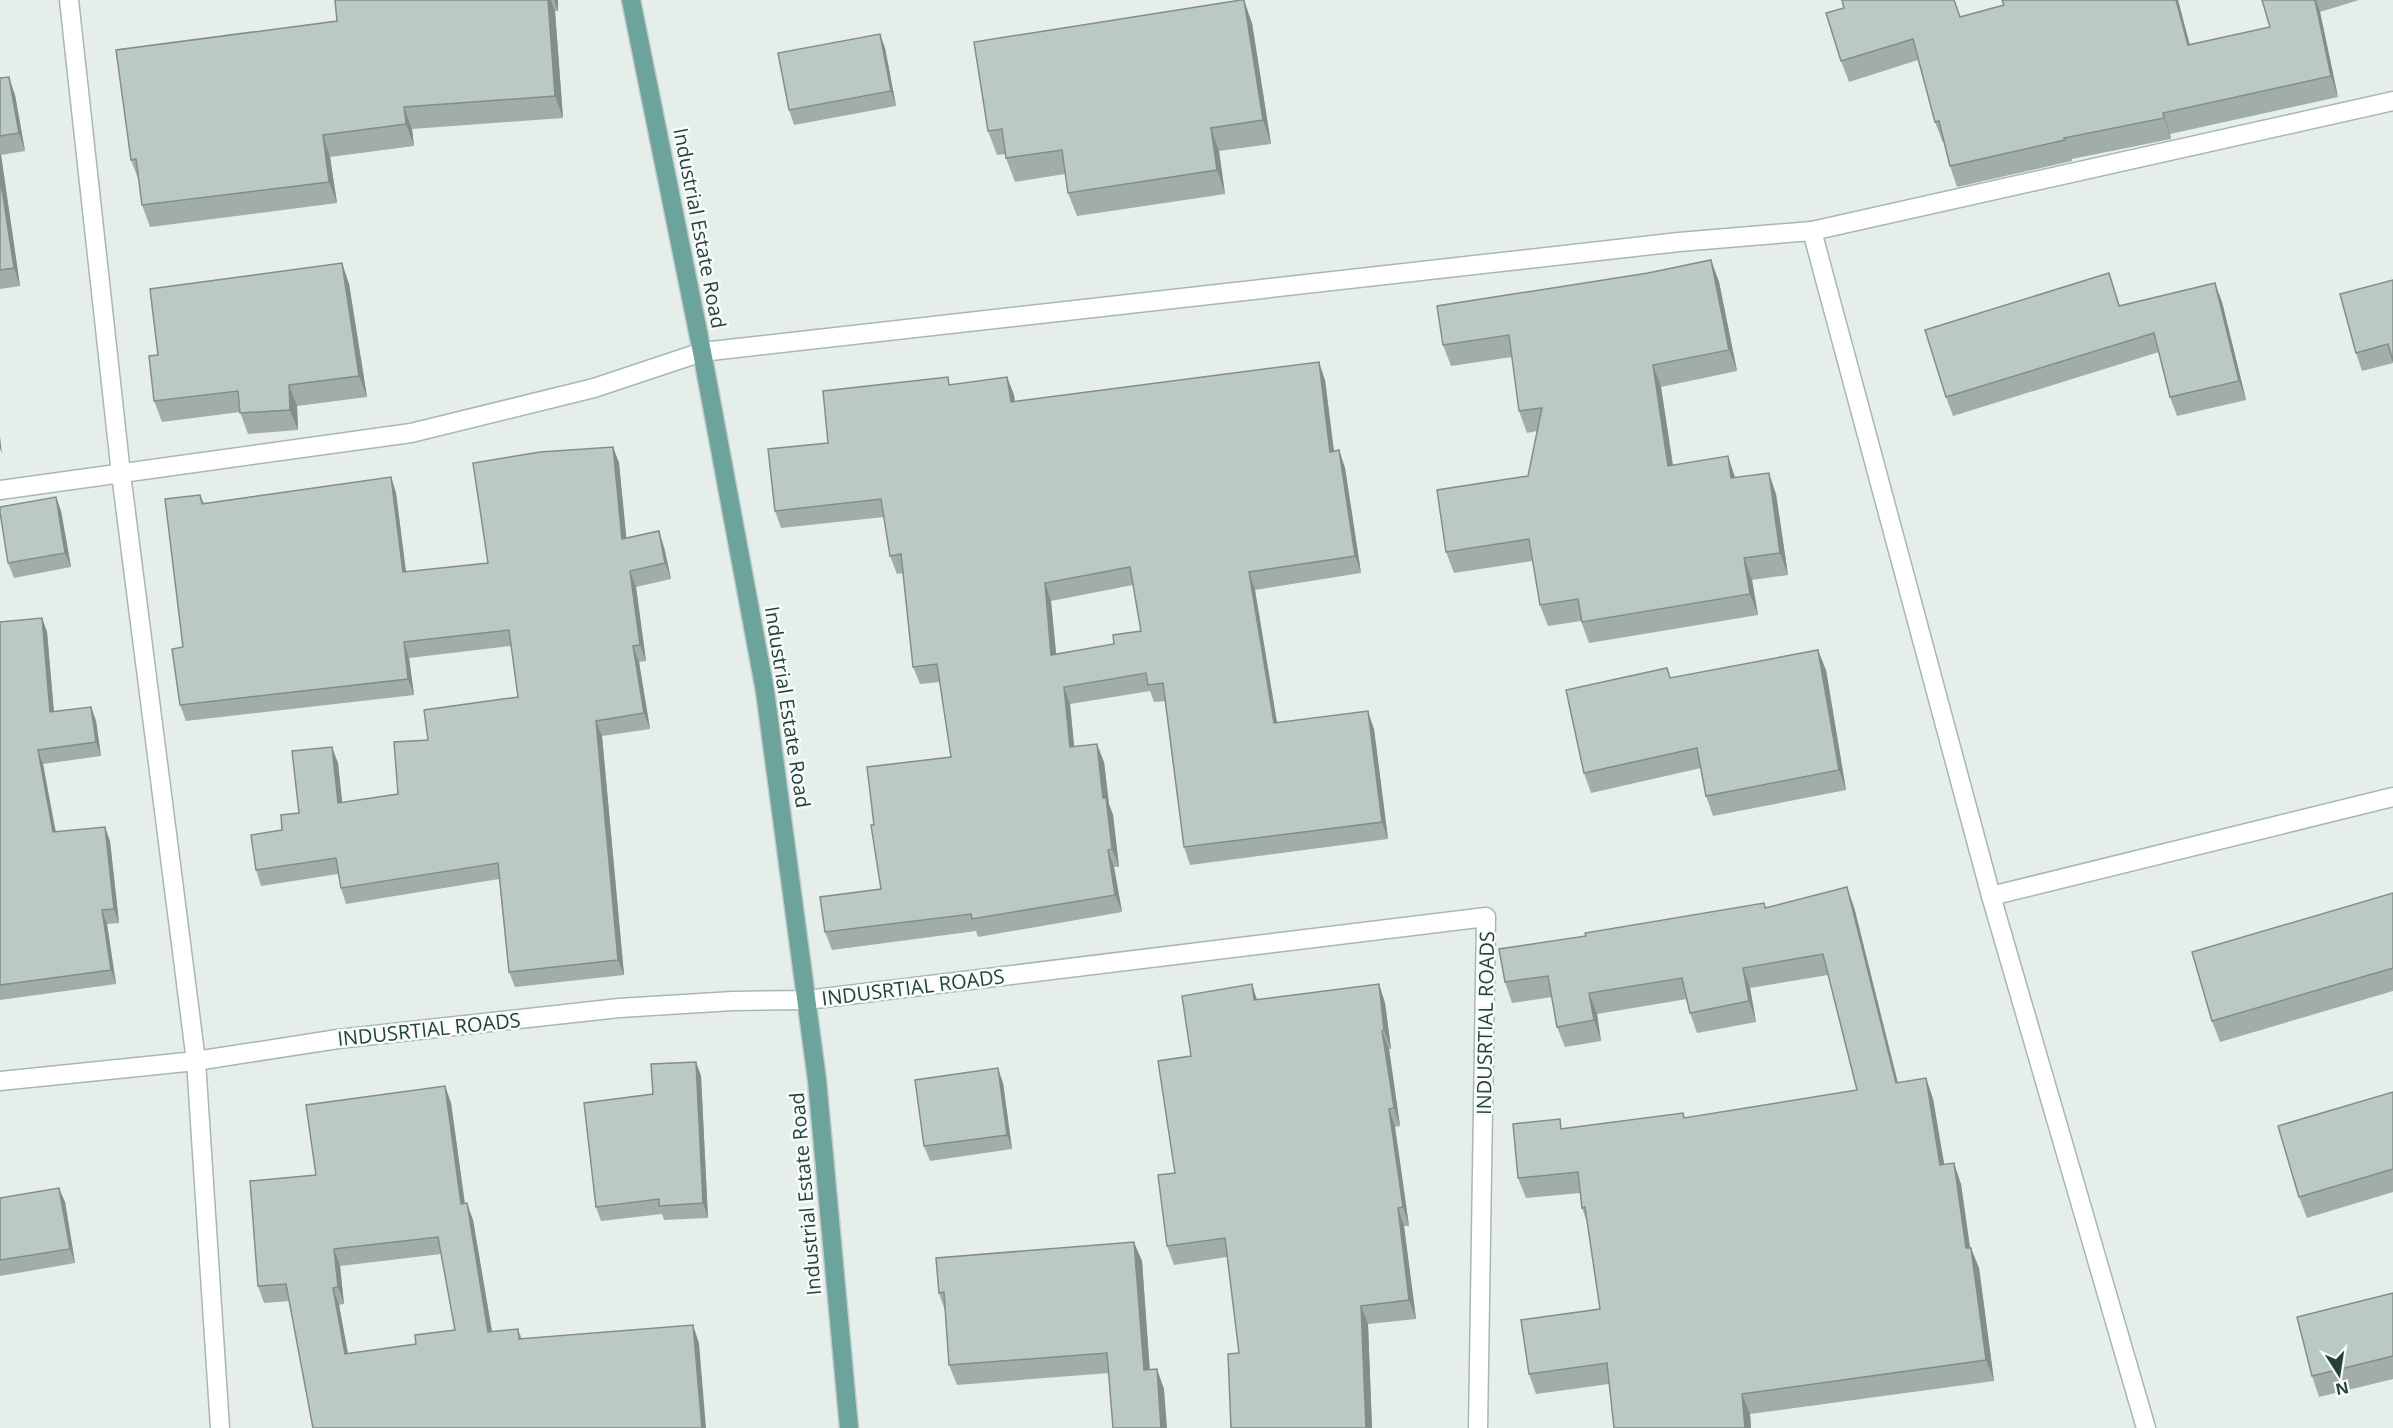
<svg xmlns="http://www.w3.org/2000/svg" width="2393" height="1428" viewBox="0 0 2393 1428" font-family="'Open Sans',sans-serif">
	<rect width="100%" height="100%" fill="#e6eeec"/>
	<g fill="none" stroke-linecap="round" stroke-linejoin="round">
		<g stroke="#a8b7b4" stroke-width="21">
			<g id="minor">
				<path d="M 0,490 L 411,433 L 594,388 L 702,352 L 1679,242 L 1812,231"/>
				<path d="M 1991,896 L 1812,231 L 2393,101"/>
				<path d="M 0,1081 L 196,1061 L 121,474 L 69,0"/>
				<path d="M 220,1428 L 196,1061 L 338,1039 L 619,1008 L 733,1001 L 807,1000 L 1486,917 L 1478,1428"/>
				<path d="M 2146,1428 L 1991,896 L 2393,797"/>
			</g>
		</g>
		<g stroke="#c2cac9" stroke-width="21">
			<path id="major" d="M 631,0 L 702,352 L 765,691 L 817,1080 L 849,1428"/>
		</g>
		<use href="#minor" stroke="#fff" stroke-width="18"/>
		<use href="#major" stroke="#6ca39b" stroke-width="18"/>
	</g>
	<g fill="#a1ada9" fill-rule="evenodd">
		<path d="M 335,0 L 558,0 L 558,11 L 555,11 L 563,118 L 412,129 L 414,146 L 330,157 L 337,203 L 150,227 L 142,205 L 139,181 L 131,160 L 337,21 Z"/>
		<path d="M 2002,0 L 2178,0 L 2190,45 L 2270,27 L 2262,0 L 2359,0 L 2320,12 L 2338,97 L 2170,134 L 2171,139 L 2072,159 L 2072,161 L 1957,187 L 1950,166 L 1944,142 L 1943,143 L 1935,122 L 1918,60 L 1849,82 L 1841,61 L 1844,8 L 1961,17 L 2004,5 Z"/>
		<path d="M 1252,23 L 1271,144 L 1219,151 L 1225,194 L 1077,216 L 1068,193 L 1065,174 L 1015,182 L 1006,158 L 1006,154 L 997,155 L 988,131 Z"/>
		<path d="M 885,48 L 896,106 L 794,125 L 789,110 Z"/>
		<path d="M 0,78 L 15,95 L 25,151 L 1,155 L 20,286 L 0,289 Z"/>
		<path d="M 1711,260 L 1719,282 L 1737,371 L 1661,387 L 1673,465 L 1735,477 L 1776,494 L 1788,575 L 1752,580 L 1758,615 L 1589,643 L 1581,621 L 1548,626 L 1540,605 L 1533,561 L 1454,573 L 1446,552 L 1528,476 L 1537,431 L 1527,433 L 1519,411 L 1512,357 L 1451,366 L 1443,345 L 1648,273 Z"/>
		<path d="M 342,263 L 349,284 L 367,397 L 297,406 L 298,430 L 248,434 L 240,412 L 162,422 L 154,401 L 158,355 Z"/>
		<path d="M 2109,273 L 2120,306 L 2222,302 L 2246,400 L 2177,416 L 2170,397 L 2159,352 L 1953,416 L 1946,397 Z"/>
		<path d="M 2393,280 L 2393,363 L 2362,371 L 2356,353 Z"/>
		<path d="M 1007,377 L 1014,395 L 1015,402 L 1325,380 L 1334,451 L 1339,450 L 1345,468 L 1361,573 L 1255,590 L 1277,723 L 1374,729 L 1388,839 L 1190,865 L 1184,847 L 1165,701 L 1154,702 L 1150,691 L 1070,704 L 1074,747 L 1104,762 L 1109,804 L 1113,815 L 1119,867 L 1114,867 L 1122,912 L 978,937 L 976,931 L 832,950 L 825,932 L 881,889 L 874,825 L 951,757 L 940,682 L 920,684 L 913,667 L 903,573 L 897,574 L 890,556 L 884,517 L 781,528 L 775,511 L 828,443 L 950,385 ZM 1133,585 L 1141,631 L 1114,644 L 1056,654 L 1051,601 Z"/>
		<path d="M 613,447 L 619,463 L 626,538 L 664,547 L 671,579 L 636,587 L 646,661 L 639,662 L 650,729 L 602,736 L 624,975 L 515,987 L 509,972 L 499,879 L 346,904 L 341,888 L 338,874 L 261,886 L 256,870 L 282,830 L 299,813 L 338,763 L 342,803 L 398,794 L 428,740 L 518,697 L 511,646 L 409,658 L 414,695 L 186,721 L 180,705 L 200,495 L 204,503 L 391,477 L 396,493 L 406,572 L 488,563 Z"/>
		<path d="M 56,497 L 61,511 L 71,567 L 14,578 L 8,563 Z"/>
		<path d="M 42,618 L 47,632 L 54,711 L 91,707 L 96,721 L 101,756 L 43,764 L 56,832 L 110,841 L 119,923 L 107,924 L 116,984 L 0,1000 L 0,622 Z"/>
		<path d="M 1826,670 L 1846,790 L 1713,816 L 1706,796 L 1701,768 L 1591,793 L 1584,773 L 1671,678 Z"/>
		<path d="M 2393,893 L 2393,991 L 2220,1042 L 2212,1021 Z"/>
		<path d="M 1854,907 L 1898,1083 L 1926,1078 L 1933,1099 L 1944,1165 L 1961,1184 L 1970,1248 L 1979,1268 L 1994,1381 L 1750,1414 L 1751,1428 L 1614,1428 L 1609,1384 L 1536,1394 L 1529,1374 L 1600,1309 L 1587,1222 L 1582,1208 L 1580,1193 L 1526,1198 L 1518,1178 L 1563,1128 L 1683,1113 L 1685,1118 L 1857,1090 L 1828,975 L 1750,988 L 1756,1022 L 1697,1033 L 1690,1013 L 1687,999 L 1597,1014 L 1601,1041 L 1565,1047 L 1557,1027 L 1552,997 L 1512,1003 L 1505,982 L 1766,908 Z"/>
		<path d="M 1379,984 L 1385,1003 L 1391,1049 L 1389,1049 L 1400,1126 L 1395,1127 L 1409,1226 L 1404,1226 L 1416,1319 L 1368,1324 L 1372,1428 L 1231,1428 L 1239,1353 L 1227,1257 L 1174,1265 L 1167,1246 L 1175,1173 L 1257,1000 Z"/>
		<path d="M 696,1062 L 701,1076 L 708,1218 L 664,1220 L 662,1214 L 601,1221 L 596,1207 L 653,1094 Z"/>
		<path d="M 1003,1083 L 1012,1149 L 930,1161 L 924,1146 Z"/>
		<path d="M 445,1086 L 451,1103 L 465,1203 L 473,1220 L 492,1332 L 518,1329 L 522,1339 L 699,1343 L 313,1428 L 290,1301 L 264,1303 L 258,1286 L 316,1175 ZM 441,1254 L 455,1330 L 416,1344 L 348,1353 L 339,1305 L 344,1304 L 340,1266 Z"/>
		<path d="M 2393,1092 L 2393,1192 L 2307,1218 L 2299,1197 Z"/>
		<path d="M 0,1198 L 65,1202 L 75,1263 L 0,1276 Z"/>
		<path d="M 1142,1261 L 1150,1370 L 1164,1389 L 1109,1373 L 957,1385 L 949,1365 L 945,1311 L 939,1293 Z"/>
		<path d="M 2393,1293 L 2393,1379 L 2319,1397 L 2312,1376 Z"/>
	</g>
	<g fill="#838d8a">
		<path d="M 548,0 L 551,0 L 555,11 L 563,118 L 555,96 Z"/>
		<path d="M 554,0 L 558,0 L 558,11 Z"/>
		<path d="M 1244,0 L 1252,23 L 1271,144 L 1263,120 Z"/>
		<path d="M 2176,0 L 2178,0 L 2195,66 L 2188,45 Z"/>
		<path d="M 2315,0 L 2316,0 L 2320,12 L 2338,97 L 2331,76 Z"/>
		<path d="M 880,34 L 885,48 L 896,106 L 891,91 Z"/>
		<path d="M 9,77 L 15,95 L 25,151 L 19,133 Z"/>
		<path d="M 404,107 L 412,129 L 414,146 L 406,124 Z"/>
		<path d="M 2163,113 L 2170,134 L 2171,139 L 2164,118 Z"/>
		<path d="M 1211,128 L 1219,151 L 1225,194 L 1217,170 Z"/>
		<path d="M 323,135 L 330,157 L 337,203 L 329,182 Z"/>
		<path d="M 0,153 L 1,155 L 20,286 L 14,268 L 0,176 Z"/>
		<path d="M 1711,260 L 1719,282 L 1737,371 L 1729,350 Z"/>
		<path d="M 342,263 L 349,284 L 367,397 L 359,376 Z"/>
		<path d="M 2215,283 L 2222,302 L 2246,400 L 2239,381 Z"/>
		<path d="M 1319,362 L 1325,380 L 1336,469 L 1330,452 Z"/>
		<path d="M 1653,365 L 1661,387 L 1676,487 L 1668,466 Z"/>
		<path d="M 1007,377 L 1014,395 L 1017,420 L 1011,402 Z"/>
		<path d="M 289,385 L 297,406 L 298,430 L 290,410 Z"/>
		<path d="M 0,436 L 2,454 L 0,448 Z"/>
		<path d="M 613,447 L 619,463 L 628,554 L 622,539 Z"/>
		<path d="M 1339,450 L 1345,468 L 1361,573 L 1355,556 Z"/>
		<path d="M 1728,456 L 1735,477 L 1731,478 Z"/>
		<path d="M 1769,473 L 1776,494 L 1788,575 L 1780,553 Z"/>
		<path d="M 391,477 L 396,493 L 408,588 L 403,572 Z"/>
		<path d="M 56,497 L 61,511 L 71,567 L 65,553 Z"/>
		<path d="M 659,531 L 664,547 L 671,579 L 665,563 Z"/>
		<path d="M 1744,558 L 1752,580 L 1758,615 L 1750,594 Z"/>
		<path d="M 630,571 L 636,587 L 646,661 L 640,645 Z"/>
		<path d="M 1249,572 L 1255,590 L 1280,741 L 1274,723 Z"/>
		<path d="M 1045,583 L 1051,601 L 1058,673 L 1051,655 Z"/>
		<path d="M 42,618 L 47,632 L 55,726 L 50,712 Z"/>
		<path d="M 404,642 L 409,658 L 414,695 L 408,679 Z"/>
		<path d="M 633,646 L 639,662 L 650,729 L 644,713 Z"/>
		<path d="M 1818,650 L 1826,670 L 1846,790 L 1839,770 Z"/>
		<path d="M 1064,687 L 1070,704 L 1076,765 L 1070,747 Z"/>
		<path d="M 91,707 L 96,721 L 101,756 L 96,742 Z"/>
		<path d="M 1368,711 L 1374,729 L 1388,839 L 1382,822 Z"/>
		<path d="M 596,721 L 602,736 L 624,975 L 618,960 Z"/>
		<path d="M 1097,744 L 1104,762 L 1109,804 L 1113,815 L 1119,867 L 1112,849 L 1103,798 Z"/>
		<path d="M 332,747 L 338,763 L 344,819 L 338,803 Z"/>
		<path d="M 38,750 L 43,764 L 58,846 L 53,832 Z"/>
		<path d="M 105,827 L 110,841 L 119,923 L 114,909 Z"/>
		<path d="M 1108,850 L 1114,867 L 1122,912 L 1115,895 Z"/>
		<path d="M 1847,887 L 1854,907 L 1903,1104 L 1896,1083 Z"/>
		<path d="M 102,910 L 107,924 L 116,984 L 111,970 Z"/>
		<path d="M 1743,968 L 1750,988 L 1756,1022 L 1749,1001 Z"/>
		<path d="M 1252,984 L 1258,1003 L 1254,1000 Z"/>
		<path d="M 1379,984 L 1385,1003 L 1391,1049 L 1384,1030 Z"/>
		<path d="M 1589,993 L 1597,1014 L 1601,1041 L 1594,1020 Z"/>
		<path d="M 1382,1031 L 1389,1049 L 1400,1126 L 1394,1108 Z"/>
		<path d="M 696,1062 L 701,1076 L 708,1218 L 703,1203 Z"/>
		<path d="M 998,1068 L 1003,1083 L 1012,1149 L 1007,1135 Z"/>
		<path d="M 1926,1078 L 1933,1099 L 1948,1186 L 1940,1165 Z"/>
		<path d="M 445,1086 L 451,1103 L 467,1221 L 461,1204 Z"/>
		<path d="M 1389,1109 L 1395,1127 L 1409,1226 L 1403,1207 Z"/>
		<path d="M 1954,1163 L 1961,1184 L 1973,1269 L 1966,1248 Z"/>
		<path d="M 59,1188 L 65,1202 L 75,1263 L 70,1249 Z"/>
		<path d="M 467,1203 L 473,1220 L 495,1349 L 488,1332 Z"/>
		<path d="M 1398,1208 L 1404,1226 L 1416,1319 L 1409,1300 Z"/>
		<path d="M 1134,1242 L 1142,1261 L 1151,1390 L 1144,1370 Z"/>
		<path d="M 1971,1248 L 1979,1268 L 1994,1381 L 1986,1360 Z"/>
		<path d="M 334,1249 L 340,1266 L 344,1304 L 338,1287 Z"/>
		<path d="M 333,1288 L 339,1305 L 351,1371 L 345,1354 Z"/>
		<path d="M 1361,1306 L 1368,1324 L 1372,1428 L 1366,1428 Z"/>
		<path d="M 693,1325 L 699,1343 L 706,1428 L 702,1428 Z"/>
		<path d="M 1157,1369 L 1164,1389 L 1167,1428 L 1161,1428 Z"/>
		<path d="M 1742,1394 L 1750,1414 L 1751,1428 L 1745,1428 Z"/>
	</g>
	<g fill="#bbc9c5" stroke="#838d8a" stroke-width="1.5" fill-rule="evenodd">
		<path d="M 335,0 L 548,0 L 555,96 L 404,107 L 406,124 L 323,135 L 329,182 L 142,205 L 136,159 L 131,160 L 116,50 L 337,21 Z"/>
		<path d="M 1241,0 L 1244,0 L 1263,120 L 1211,128 L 1217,170 L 1068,193 L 1062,150 L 1006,158 L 1002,129 L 988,131 L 974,42 Z"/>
		<path d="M 1842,0 L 1954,0 L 1960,17 L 2004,5 L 2002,0 L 2176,0 L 2188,45 L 2270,27 L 2262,0 L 2315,0 L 2331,76 L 2163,113 L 2164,118 L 2064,138 L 2065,140 L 1950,166 L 1939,121 L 1935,122 L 1913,39 L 1841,61 L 1826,13 L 1844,8 Z"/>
		<path d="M 880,34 L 891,91 L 789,110 L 778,53 Z"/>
		<path d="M 9,77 L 19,133 L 0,136 L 0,78 Z"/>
		<path d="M 0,176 L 14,268 L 0,270 Z"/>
		<path d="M 1711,260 L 1729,350 L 1653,365 L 1668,466 L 1728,456 L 1731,478 L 1769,473 L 1780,553 L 1744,558 L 1750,594 L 1582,622 L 1578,599 L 1540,605 L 1529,539 L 1446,552 L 1437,490 L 1528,476 L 1542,408 L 1519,411 L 1509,335 L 1443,345 L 1437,306 L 1648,273 Z"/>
		<path d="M 342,263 L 359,376 L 289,385 L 290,410 L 240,413 L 238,391 L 154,401 L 149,356 L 158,355 L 150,289 Z"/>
		<path d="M 2109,273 L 2119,306 L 2215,283 L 2239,381 L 2170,397 L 2154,333 L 1946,397 L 1925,330 Z"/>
		<path d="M 2393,280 L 2393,361 L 2388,344 L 2356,353 L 2340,294 Z"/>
		<path d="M 1319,362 L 1330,452 L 1339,450 L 1355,556 L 1249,572 L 1274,723 L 1368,711 L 1382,822 L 1184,847 L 1163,683 L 1148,685 L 1146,673 L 1064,687 L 1070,747 L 1097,744 L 1103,798 L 1106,798 L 1112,849 L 1108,850 L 1115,895 L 972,919 L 971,914 L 825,932 L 820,897 L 881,889 L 871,825 L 874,825 L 867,767 L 951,757 L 937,664 L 913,667 L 901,554 L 890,556 L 881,499 L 775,511 L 768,449 L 828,443 L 823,391 L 948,377 L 949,385 L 1007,377 L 1011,402 ZM 1130,567 L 1141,631 L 1113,635 L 1114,644 L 1051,655 L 1045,583 Z"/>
		<path d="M 613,447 L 622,539 L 659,531 L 665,563 L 630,571 L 640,645 L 633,646 L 644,713 L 596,721 L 618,960 L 509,972 L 498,863 L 341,888 L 336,858 L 256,870 L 251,835 L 282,830 L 281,815 L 299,813 L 292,751 L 332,747 L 338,803 L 398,794 L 394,742 L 428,740 L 424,710 L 518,697 L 509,630 L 404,642 L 408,679 L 180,705 L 172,649 L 183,647 L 165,499 L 200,495 L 202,504 L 391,477 L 403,572 L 488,563 L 473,463 L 540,452 Z"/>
		<path d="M 56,497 L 65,553 L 8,563 L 0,512 L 0,507 Z"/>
		<path d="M 42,618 L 50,712 L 91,707 L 96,742 L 38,750 L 53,832 L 105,827 L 114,909 L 102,910 L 111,970 L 0,985 L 0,622 Z"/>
		<path d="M 1818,650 L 1839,770 L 1706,796 L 1697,748 L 1584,773 L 1566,690 L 1667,668 L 1670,678 Z"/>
		<path d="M 1847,887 L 1896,1083 L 1926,1078 L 1940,1165 L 1954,1163 L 1966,1248 L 1971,1248 L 1986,1360 L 1742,1394 L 1745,1428 L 1614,1428 L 1607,1363 L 1529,1374 L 1521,1320 L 1600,1309 L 1585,1207 L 1582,1208 L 1578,1172 L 1518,1178 L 1513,1124 L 1560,1119 L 1561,1129 L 1683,1113 L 1684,1118 L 1857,1090 L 1823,954 L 1743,968 L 1749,1001 L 1690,1013 L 1682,978 L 1589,993 L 1594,1020 L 1557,1027 L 1548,976 L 1505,982 L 1499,949 L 1586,936 L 1585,933 L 1764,903 L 1765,908 Z"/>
		<path d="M 2393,893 L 2393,968 L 2212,1021 L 2192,952 Z"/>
		<path d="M 1252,984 L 1254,1000 L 1379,984 L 1384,1030 L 1382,1031 L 1394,1108 L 1389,1109 L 1403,1207 L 1398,1208 L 1409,1300 L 1361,1306 L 1366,1428 L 1231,1428 L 1228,1354 L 1239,1353 L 1225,1238 L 1167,1246 L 1158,1175 L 1175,1173 L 1158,1061 L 1191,1056 L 1182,996 Z"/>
		<path d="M 696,1062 L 703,1203 L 659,1206 L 659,1199 L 596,1207 L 584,1103 L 653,1094 L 651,1064 Z"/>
		<path d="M 998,1068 L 1007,1135 L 924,1146 L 915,1080 Z"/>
		<path d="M 445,1086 L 461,1204 L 467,1203 L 488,1332 L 518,1329 L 519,1339 L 693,1325 L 702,1428 L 313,1428 L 286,1284 L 258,1286 L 250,1181 L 316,1175 L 306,1105 ZM 438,1237 L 455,1330 L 415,1335 L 416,1344 L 345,1354 L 333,1288 L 338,1287 L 334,1249 Z"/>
		<path d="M 2393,1092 L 2393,1169 L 2299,1197 L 2278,1126 Z"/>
		<path d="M 59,1188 L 70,1249 L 0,1260 L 0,1198 Z"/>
		<path d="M 1134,1242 L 1144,1370 L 1157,1369 L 1161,1428 L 1113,1428 L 1107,1353 L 949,1365 L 944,1292 L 939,1293 L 936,1258 Z"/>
		<path d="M 2393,1293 L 2393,1356 L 2312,1376 L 2297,1317 Z"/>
	</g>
	<g text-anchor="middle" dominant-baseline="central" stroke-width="5" stroke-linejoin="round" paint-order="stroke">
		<g font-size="20" fill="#25413d" stroke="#f7fbf9">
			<text transform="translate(700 228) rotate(79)">Industrial Estate Road</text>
			<text transform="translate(788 707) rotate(81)">Industrial Estate Road</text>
			<text transform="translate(913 987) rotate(-7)">INDUSRTIAL ROADS</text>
			<text transform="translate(1485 1023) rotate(-89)">INDUSRTIAL ROADS</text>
			<text transform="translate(429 1029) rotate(-6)">INDUSRTIAL ROADS</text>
			<text transform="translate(805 1194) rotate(-95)">Industrial Estate Road</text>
		</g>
	</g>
	<g transform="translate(2339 1374) rotate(168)" stroke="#f7fbf9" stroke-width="4.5" paint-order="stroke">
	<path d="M0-4.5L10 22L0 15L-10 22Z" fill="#25413d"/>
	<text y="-9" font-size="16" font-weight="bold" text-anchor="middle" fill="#25413d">N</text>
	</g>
</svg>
